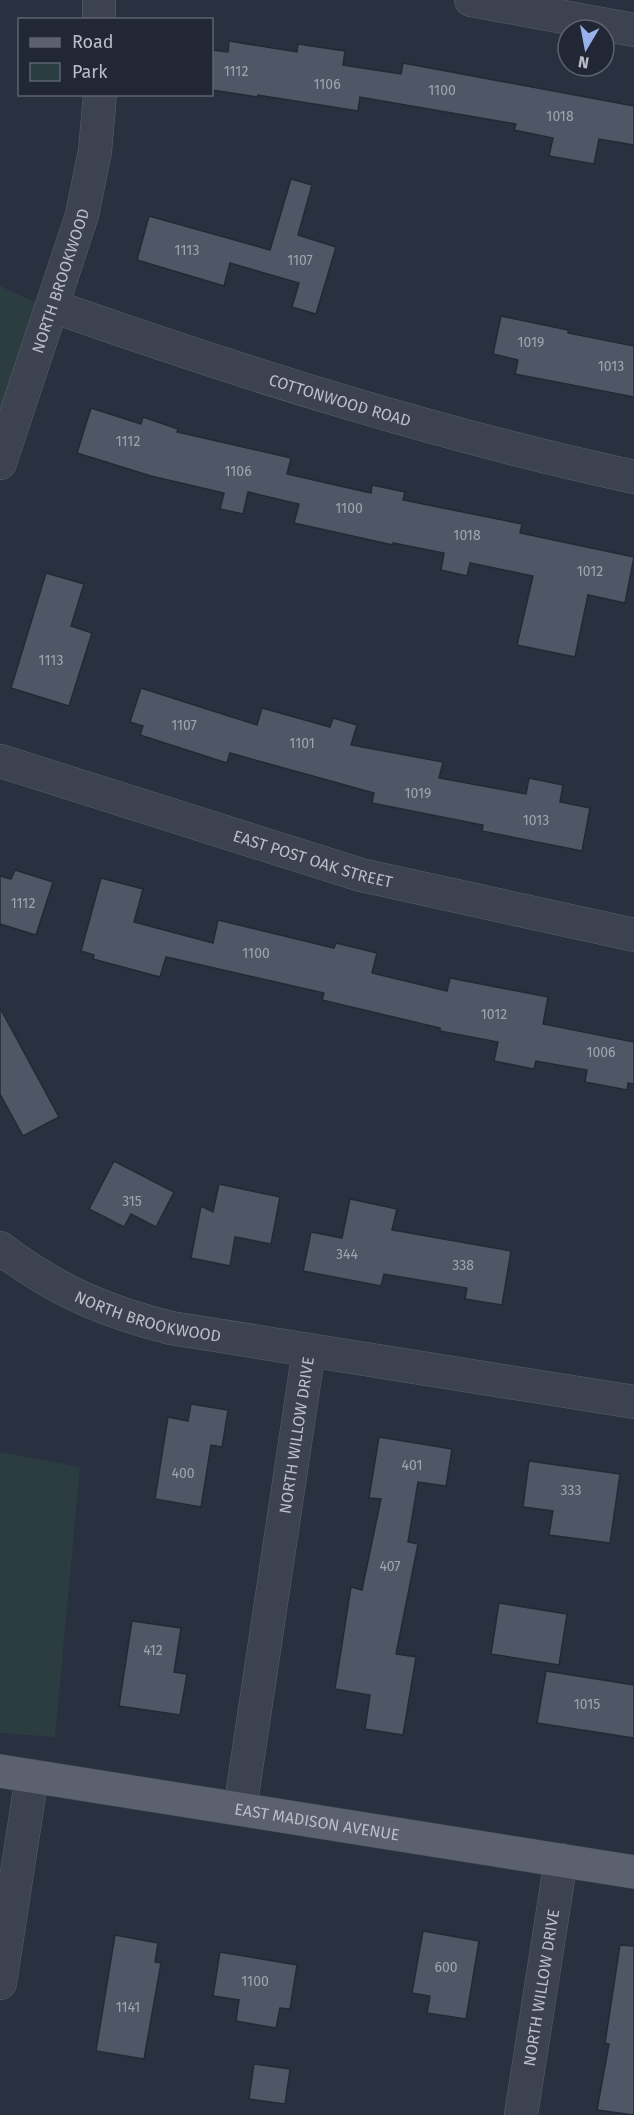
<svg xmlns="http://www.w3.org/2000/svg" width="634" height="2115" viewBox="0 0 634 2115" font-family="'Fira Sans',sans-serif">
	<rect width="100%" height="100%" fill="#29303f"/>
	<g fill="#2c3d41">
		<path d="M 0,286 L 37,303 L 0,437 Z"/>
		<path d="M 0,1452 L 80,1467 L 55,1737 L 0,1733 Z"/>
	</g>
	<g fill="#4f5767" stroke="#232936" stroke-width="1.5">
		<path d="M 229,41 L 297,52 L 298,44 L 345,51 L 343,65 L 401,74 L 403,63 L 634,106 L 634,145 L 599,139 L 594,164 L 549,156 L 553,138 L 514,130 L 516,124 L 360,97 L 358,111 L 258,95 L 257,97 L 212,90 L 212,50 L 228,52 Z"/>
		<path d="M 291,179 L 312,185 L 298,235 L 336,247 L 316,314 L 292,307 L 299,283 L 230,263 L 224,286 L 137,260 L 149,216 L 270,250 Z"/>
		<path d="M 501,316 L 568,330 L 568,333 L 634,346 L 634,397 L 515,374 L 518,360 L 493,354 Z"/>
		<path d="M 91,408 L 141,424 L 143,417 L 178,429 L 177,432 L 291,458 L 287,474 L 371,493 L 372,485 L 405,492 L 403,500 L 522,524 L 520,533 L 634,557 L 625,603 L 588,595 L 575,657 L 517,645 L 533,576 L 470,563 L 467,576 L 441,570 L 444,553 L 393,543 L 393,545 L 294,523 L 299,504 L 248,492 L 243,514 L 220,509 L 224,493 L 151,476 L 77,453 Z"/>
		<path d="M 46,573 L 84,584 L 71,626 L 92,633 L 69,706 L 11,688 Z"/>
		<path d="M 141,688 L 257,725 L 262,708 L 330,727 L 333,718 L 357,725 L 351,745 L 443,762 L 439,778 L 526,794 L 529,778 L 563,785 L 560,802 L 590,808 L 582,851 L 482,831 L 483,825 L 372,803 L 374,793 L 230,753 L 227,763 L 140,735 L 143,726 L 130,722 Z"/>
		<path d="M 15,870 L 53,882 L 36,935 L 0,924 L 0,876 L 11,879 Z"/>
		<path d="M 101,878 L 143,889 L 134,922 L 213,943 L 218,920 L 334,948 L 336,943 L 377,953 L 372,973 L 447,991 L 450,978 L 548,997 L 543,1024 L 634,1042 L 634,1084 L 628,1083 L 627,1090 L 585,1082 L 587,1070 L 536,1061 L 534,1069 L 494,1061 L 498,1042 L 440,1031 L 440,1028 L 322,1000 L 324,993 L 166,957 L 160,977 L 93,959 L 94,955 L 81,951 Z"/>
		<path d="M 0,1008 L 59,1117 L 23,1136 L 0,1094 Z"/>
		<path d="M 114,1161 L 174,1192 L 156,1227 L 131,1214 L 124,1227 L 89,1209 Z"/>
		<path d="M 219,1184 L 280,1197 L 271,1244 L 235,1237 L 230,1266 L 191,1258 L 201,1206 L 213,1212 Z"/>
		<path d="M 350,1199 L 397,1209 L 392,1230 L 511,1251 L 502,1305 L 465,1299 L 467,1288 L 384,1274 L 381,1286 L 303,1271 L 311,1232 L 342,1238 Z"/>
		<path d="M 191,1404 L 228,1410 L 222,1447 L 211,1445 L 201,1507 L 155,1499 L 168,1417 L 188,1421 Z"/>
		<path d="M 379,1437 L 452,1449 L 446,1486 L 418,1482 L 408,1542 L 418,1544 L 396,1654 L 416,1657 L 403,1735 L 365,1729 L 370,1695 L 335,1689 L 351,1587 L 362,1590 L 381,1499 L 369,1498 Z"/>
		<path d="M 529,1461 L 620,1474 L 610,1543 L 549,1535 L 553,1511 L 523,1507 Z"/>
		<path d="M 499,1603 L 567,1614 L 559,1665 L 491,1654 Z"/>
		<path d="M 132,1621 L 181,1628 L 174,1672 L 187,1674 L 180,1715 L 119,1706 Z"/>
		<path d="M 546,1671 L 634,1685 L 634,1738 L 537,1723 Z"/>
		<path d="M 423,1931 L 479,1941 L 466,2019 L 427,2013 L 430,1996 L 412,1993 Z"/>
		<path d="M 115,1935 L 158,1943 L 155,1962 L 161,1963 L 144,2059 L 96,2051 Z"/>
		<path d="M 620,1945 L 634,1946 L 634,2115 L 597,2110 L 609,2044 L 605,2043 Z"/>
		<path d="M 220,1952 L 297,1965 L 290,2009 L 280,2008 L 276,2028 L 236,2021 L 239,2000 L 213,1996 Z"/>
		<path d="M 254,2064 L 290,2069 L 285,2104 L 249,2099 Z"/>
	</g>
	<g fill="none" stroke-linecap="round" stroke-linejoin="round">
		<g stroke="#5a606c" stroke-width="34">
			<g id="minor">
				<path d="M 99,0 L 99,20"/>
				<path d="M 471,0 L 634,30"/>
				<path id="s1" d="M 52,306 C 243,373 436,434 634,477"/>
				<path id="s2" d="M 0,463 L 82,215 L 95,151 L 100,94"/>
				<path id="s3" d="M 0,761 L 361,875 L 634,935"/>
				<path id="s4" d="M 0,1248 C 55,1290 104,1311 171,1328 L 634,1402"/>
				<path id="s5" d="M 240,1809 L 309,1350"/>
				<path d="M 0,1983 L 32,1776"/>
				<path id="s6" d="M 521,2115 L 561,1860"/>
			</g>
		</g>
		<g stroke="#464b58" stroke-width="34">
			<g id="major">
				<path id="s7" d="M 0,1771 L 634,1872"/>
			</g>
		</g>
		<use href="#minor" stroke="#3c424f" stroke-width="33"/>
		<use href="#major" stroke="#5b616f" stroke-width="33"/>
	</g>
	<g text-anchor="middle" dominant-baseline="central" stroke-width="4.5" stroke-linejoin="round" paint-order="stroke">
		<g font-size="14" fill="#9ea4b0">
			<text x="236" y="71">1112</text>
			<text x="327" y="84">1106</text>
			<text x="442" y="90">1100</text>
			<text x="560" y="116">1018</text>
			<text x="187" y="250">1113</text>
			<text x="300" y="260">1107</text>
			<text x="531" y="342">1019</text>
			<text x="611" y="366">1013</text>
			<text x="128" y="441">1112</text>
			<text x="238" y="471">1106</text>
			<text x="349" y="508">1100</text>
			<text x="467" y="535">1018</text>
			<text x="590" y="571">1012</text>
			<text x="51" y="660">1113</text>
			<text x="184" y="725">1107</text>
			<text x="302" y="743">1101</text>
			<text x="418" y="793">1019</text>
			<text x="536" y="820">1013</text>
			<text x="23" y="903">1112</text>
			<text x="256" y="953">1100</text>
			<text x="494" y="1014">1012</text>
			<text x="601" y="1052">1006</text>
			<text x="132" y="1201">315</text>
			<text x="347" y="1254">344</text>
			<text x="463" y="1265">338</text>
			<text x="412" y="1465">401</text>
			<text x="183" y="1473">400</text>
			<text x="571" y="1490">333</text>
			<text x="390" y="1566">407</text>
			<text x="153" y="1650">412</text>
			<text x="587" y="1704">1015</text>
			<text x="446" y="1967">600</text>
			<text x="255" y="1981">1100</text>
			<text x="128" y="2007">1141</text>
		</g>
		<g font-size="16" fill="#b9bec9" stroke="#212734">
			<text stroke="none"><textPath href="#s2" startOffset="192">NORTH BROOKWOOD</textPath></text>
			<text stroke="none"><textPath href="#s1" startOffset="303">COTTONWOOD ROAD</textPath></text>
			<text stroke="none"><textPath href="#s3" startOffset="328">EAST POST OAK STREET</textPath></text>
			<text stroke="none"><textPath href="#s4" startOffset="165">NORTH BROOKWOOD</textPath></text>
			<text stroke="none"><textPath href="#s5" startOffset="378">NORTH WILLOW DRIVE</textPath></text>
			<text stroke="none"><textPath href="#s7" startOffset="321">EAST MADISON AVENUE</textPath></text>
			<text stroke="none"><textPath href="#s6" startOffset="129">NORTH WILLOW DRIVE</textPath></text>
		</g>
	</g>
	<rect x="18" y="18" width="195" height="78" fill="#212734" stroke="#5e6370" stroke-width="1.5"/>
	<rect x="30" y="38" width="30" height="9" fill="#5b616f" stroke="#5e6370" stroke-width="1.5"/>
	<text x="72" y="48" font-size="18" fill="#b9bec9">Road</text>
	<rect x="30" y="63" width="30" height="18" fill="#2c3d41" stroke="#5e6370" stroke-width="1.5"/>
	<text x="72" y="78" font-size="18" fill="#b9bec9">Park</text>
	<g transform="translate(586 48) rotate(190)"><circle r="28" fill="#212734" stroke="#5e6370" stroke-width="1.5"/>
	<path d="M0-4.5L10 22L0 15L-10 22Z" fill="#99b2ee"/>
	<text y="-9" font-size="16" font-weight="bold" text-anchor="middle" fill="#b9bec9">N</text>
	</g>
</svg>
